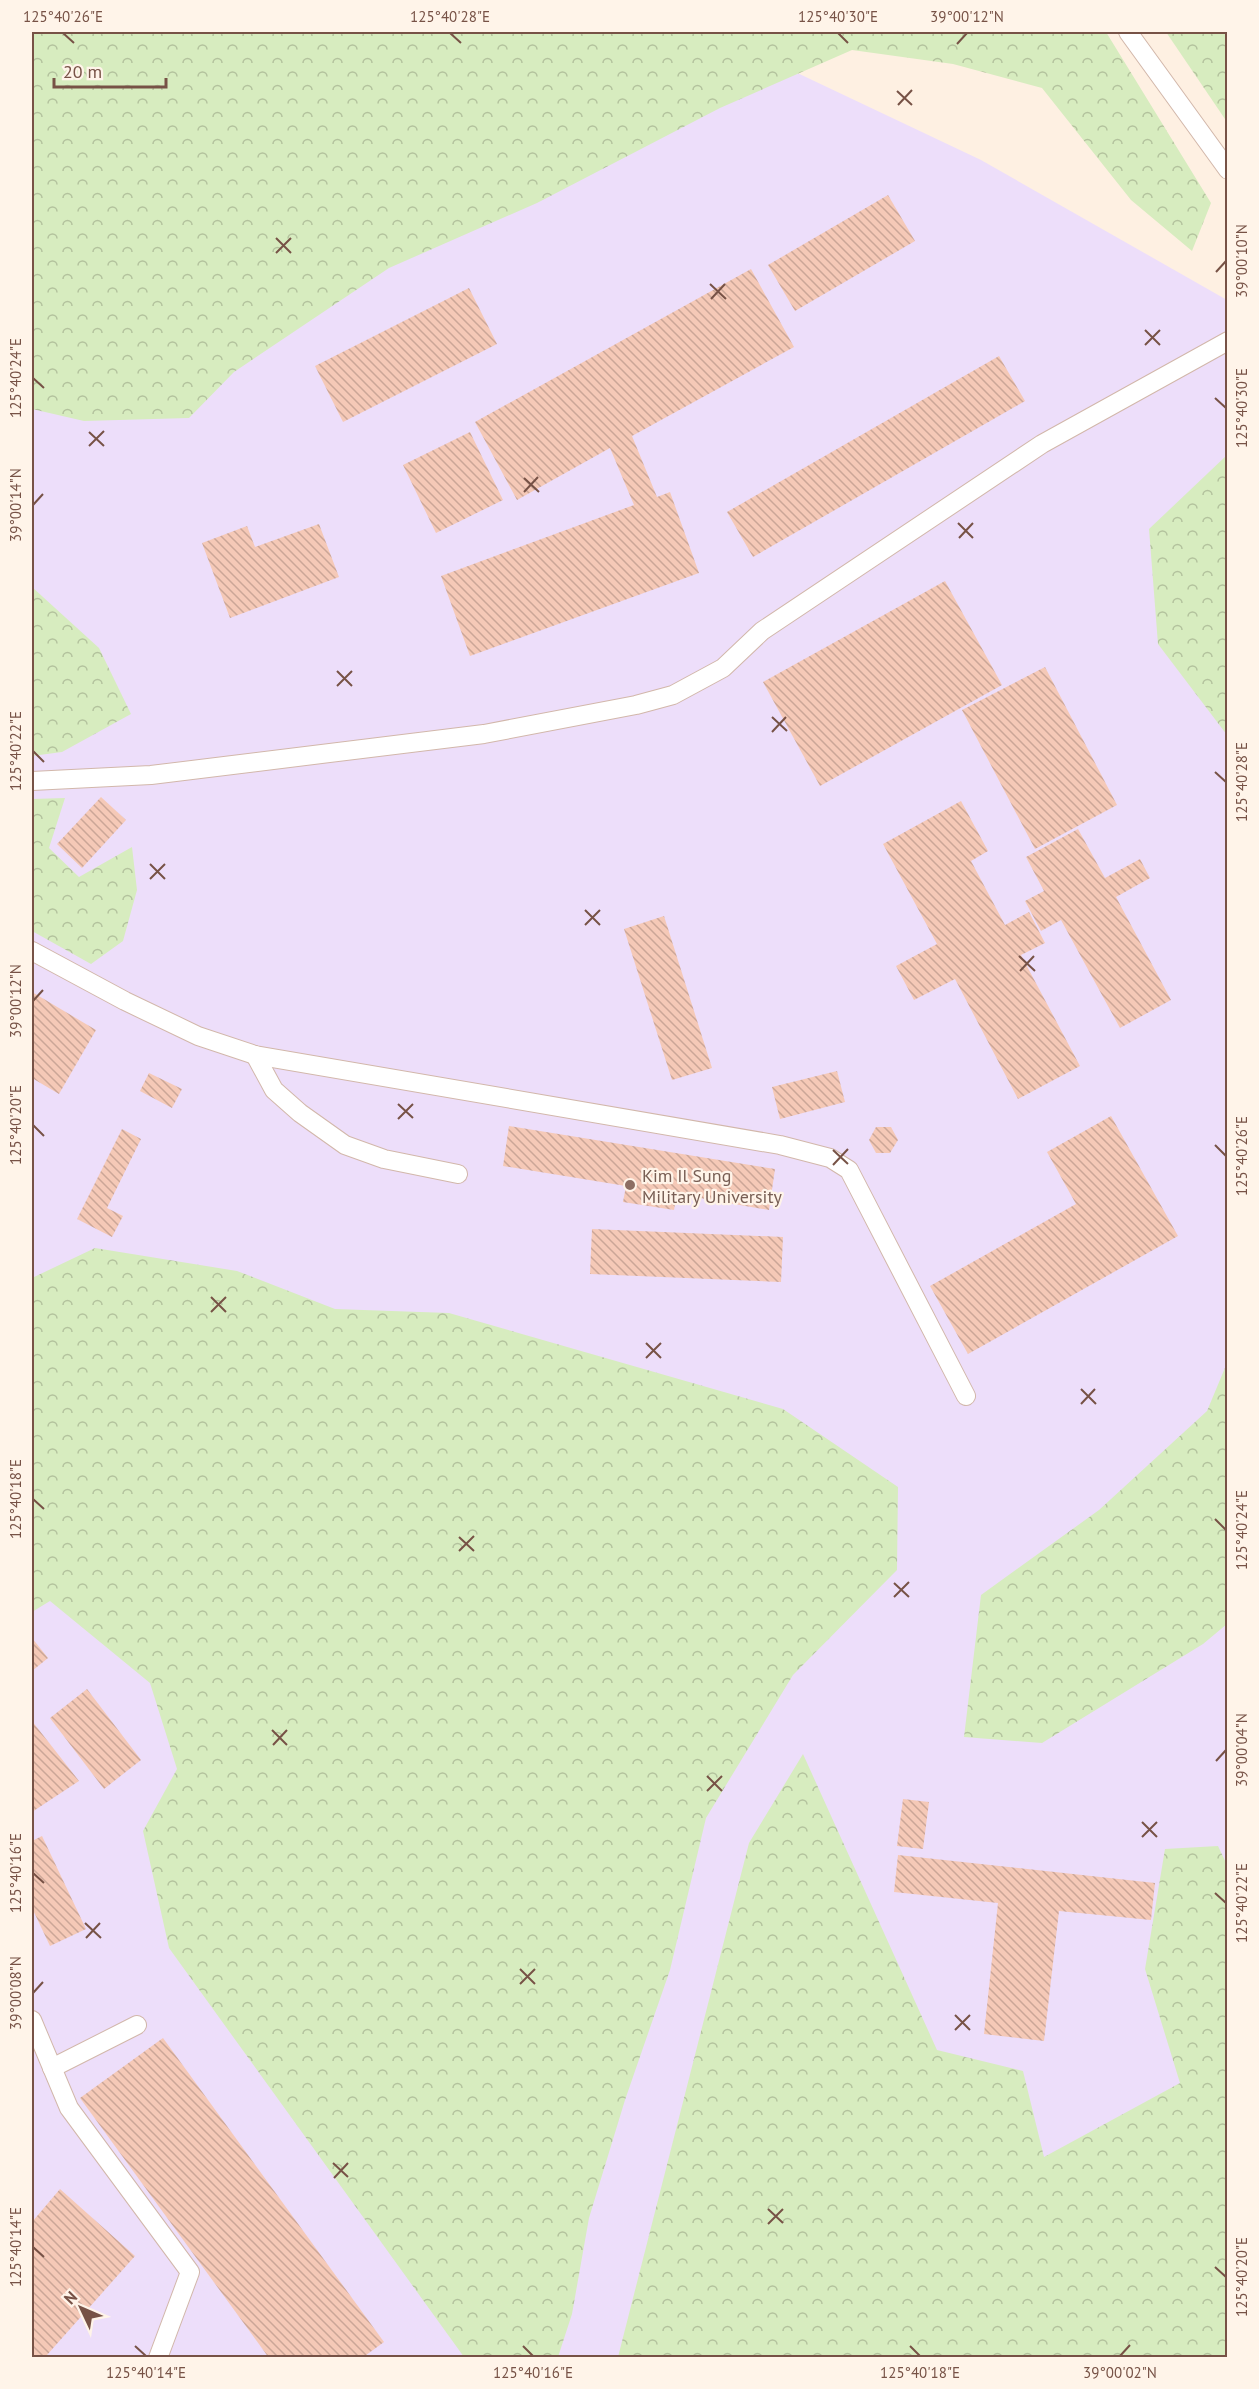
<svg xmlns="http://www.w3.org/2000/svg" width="1259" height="2389" viewBox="0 0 1259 2389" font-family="'PT Sans',sans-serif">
	<defs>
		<pattern id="forest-crowns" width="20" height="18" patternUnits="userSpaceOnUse" patternTransform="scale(1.5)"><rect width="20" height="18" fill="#d7ecbf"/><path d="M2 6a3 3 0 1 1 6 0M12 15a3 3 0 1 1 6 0" fill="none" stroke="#b3c29d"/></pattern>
		<pattern id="building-back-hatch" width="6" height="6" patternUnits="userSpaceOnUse" patternTransform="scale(1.5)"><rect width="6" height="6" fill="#f5c9b7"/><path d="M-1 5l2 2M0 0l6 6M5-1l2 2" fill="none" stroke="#cba697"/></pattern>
	</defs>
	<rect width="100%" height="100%" fill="#fef0e2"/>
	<path fill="#eddefa" d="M 32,32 L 711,32 L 981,160 L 1227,300 L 1227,2070 L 1116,2357 L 32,2358 Z"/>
	<g fill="url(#forest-crowns)">
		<path d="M 32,32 L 1106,32 L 1211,203 L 1192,251 L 1131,200 L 1042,88 L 953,64 L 852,50 L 720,108 L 537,203 L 389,268 L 234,372 L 189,418 L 84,421 L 32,409 Z"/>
		<path d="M 1166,32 L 1227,32 L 1227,122 Z"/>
		<path d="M 1227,455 L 1227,735 L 1158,644 L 1149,529 Z"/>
		<path d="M 32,587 L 99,648 L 131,714 L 62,752 L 32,756 Z"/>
		<path d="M 65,798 L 49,848 L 79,877 L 132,847 L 137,890 L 123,941 L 91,964 L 32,931 L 32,799 Z"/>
		<path d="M 95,1248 L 237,1271 L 335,1309 L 449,1313 L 783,1409 L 898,1487 L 897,1570 L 793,1675 L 706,1818 L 670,1970 L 625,2100 L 589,2218 L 572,2314 L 558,2357 L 464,2357 L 169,1948 L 143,1831 L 177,1769 L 150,1683 L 50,1601 L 32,1612 L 32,1278 Z"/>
		<path d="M 1227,1363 L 1227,1624 L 1203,1644 L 1042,1743 L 964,1737 L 981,1595 L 1099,1510 L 1207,1411 Z"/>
		<path d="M 803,1754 L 937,2050 L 1023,2071 L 1044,2157 L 1180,2083 L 1145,1969 L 1165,1849 L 1218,1846 L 1228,1867 L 1227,2357 L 618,2357 L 749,1843 Z"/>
	</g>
	<g fill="url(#building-back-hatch)">
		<path d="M 888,195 L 915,241 L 795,311 L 768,265 Z"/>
		<path d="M 751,269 L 794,347 L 632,436 L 657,497 L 670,492 L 699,573 L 470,656 L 441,576 L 634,505 L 610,448 L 517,500 L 475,422 Z"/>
		<path d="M 469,288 L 497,344 L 343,422 L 315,366 Z"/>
		<path d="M 999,356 L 1025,401 L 753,557 L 727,512 Z"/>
		<path d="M 470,432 L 503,500 L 436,533 L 403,465 Z"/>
		<path d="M 319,524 L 339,577 L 230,618 L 202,543 L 247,526 L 255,547 Z"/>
		<path d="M 945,581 L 1002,685 L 820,786 L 763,682 Z"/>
		<path d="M 1045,667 L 1117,805 L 1035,849 L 962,710 Z"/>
		<path d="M 101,797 L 126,820 L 82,868 L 57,844 Z"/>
		<path d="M 961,801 L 988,851 L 971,861 L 1005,925 L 1029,912 L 1045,943 L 1021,955 L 1080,1066 L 1018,1099 L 955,979 L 914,1000 L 896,966 L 937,944 L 883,844 Z"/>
		<path d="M 1078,829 L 1105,878 L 1140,859 L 1150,878 L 1116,897 L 1171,1000 L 1120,1028 L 1061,920 L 1041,931 L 1025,901 L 1044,891 L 1026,857 Z"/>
		<path d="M 664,916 L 712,1068 L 672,1080 L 624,929 Z"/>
		<path d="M 32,992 L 96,1030 L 59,1094 L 32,1078 Z"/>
		<path d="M 837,1071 L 845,1102 L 780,1119 L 772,1087 Z"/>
		<path d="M 149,1073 L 182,1089 L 172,1108 L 140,1091 Z"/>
		<path d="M 1111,1116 L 1178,1236 L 968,1354 L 930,1286 L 1076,1204 L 1047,1152 Z"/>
		<path d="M 509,1126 L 775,1169 L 769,1210 L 677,1194 L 674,1210 L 623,1202 L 626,1186 L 503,1166 Z"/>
		<path d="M 876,1127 L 891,1127 L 898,1140 L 890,1153 L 876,1153 L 869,1140 Z"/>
		<path d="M 122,1129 L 141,1139 L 107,1208 L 123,1216 L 112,1237 L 77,1219 Z"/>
		<path d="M 592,1229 L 783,1237 L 781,1282 L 590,1274 Z"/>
		<path d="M 32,1638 L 48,1658 L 32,1671 Z"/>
		<path d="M 87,1689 L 141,1760 L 104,1789 L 50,1718 Z"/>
		<path d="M 32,1721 L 79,1781 L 32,1812 Z"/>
		<path d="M 903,1799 L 929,1802 L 923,1849 L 897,1846 Z"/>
		<path d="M 42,1836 L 86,1929 L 50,1946 L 32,1908 L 32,1841 Z"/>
		<path d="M 898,1855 L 1155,1883 L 1151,1920 L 1059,1911 L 1044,2041 L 984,2034 L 998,1903 L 894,1892 Z"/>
		<path d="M 163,2038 L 384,2342 L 362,2358 L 269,2358 L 80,2098 Z"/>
		<path d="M 60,2189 L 135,2256 L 47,2355 L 49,2358 L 32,2358 L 32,2222 Z"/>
	</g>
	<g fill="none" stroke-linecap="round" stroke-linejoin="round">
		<g stroke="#d2b7aa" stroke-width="20">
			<g id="service">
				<path d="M 1128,32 L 1228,170"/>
				<path d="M 32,781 L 151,775 L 484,734 L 636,705 L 673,695 L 723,668 L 762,631 L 1042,444 L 1228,341"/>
				<path d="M 32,951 L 125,1001 L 198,1036 L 255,1055 L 780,1145 L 830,1158 L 849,1170 L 966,1396"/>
				<path d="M 255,1055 L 274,1090 L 300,1113 L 345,1145 L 384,1159 L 458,1174"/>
				<path d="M 32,2020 L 69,2108 L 190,2272 L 158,2358"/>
				<path d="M 52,2068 L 137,2025"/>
			</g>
		</g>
		<use href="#service" stroke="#fff" stroke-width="18"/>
	</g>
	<path fill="none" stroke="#775246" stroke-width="2" d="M 63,33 L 74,43M 450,33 L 461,43M 838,33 L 848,43M 957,44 L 967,33M 897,91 L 912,105M 898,105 L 912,90M 276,238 L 291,253M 276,253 L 291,238M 1216,272 L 1226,261M 710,284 L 726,299M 711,299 L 725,284M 1145,330 L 1160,345M 1145,345 L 1160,330M 33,378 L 44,388M 1215,398 L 1226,408M 89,432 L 104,446M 89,446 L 104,431M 524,478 L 539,492M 524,492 L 538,477M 33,505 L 43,494M 958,523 L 973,538M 959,538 L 973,523M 337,671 L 352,686M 337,686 L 352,671M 772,717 L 787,731M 772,732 L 786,717M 33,751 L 44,762M 1215,772 L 1226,782M 150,864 L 165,879M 150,879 L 165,864M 585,910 L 600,925M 585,925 L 600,910M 1019,956 L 1035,971M 1020,971 L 1034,956M 33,1001 L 43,990M 398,1104 L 413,1118M 398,1119 L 413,1104M 33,1125 L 44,1136M 1215,1145 L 1226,1156M 833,1150 L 848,1164M 833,1165 L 848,1149M 211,1297 L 226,1312M 211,1312 L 226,1297M 646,1343 L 661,1358M 646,1358 L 661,1343M 1081,1389 L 1096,1404M 1081,1404 L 1095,1389M 33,1499 L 44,1509M 1215,1519 L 1226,1530M 459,1537 L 474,1551M 459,1551 L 474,1536M 894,1583 L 909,1597M 894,1597 L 909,1582M 272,1730 L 287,1745M 273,1745 L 287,1730M 1216,1761 L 1226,1750M 707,1776 L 722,1791M 707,1791 L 722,1776M 1142,1822 L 1157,1837M 1142,1837 L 1157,1822M 33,1873 L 44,1883M 1215,1893 L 1226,1903M 85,1923 L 101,1938M 86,1938 L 100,1923M 520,1969 L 535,1984M 520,1984 L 535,1969M 33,1993 L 43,1982M 955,2015 L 970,2030M 955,2030 L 970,2015M 333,2163 L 348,2177M 334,2178 L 348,2163M 768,2209 L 783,2223M 768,2224 L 783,2209M 33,2247 L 44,2257M 1215,2267 L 1226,2277M 135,2346 L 146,2356M 523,2346 L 533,2356M 910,2346 L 920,2356M 1120,2356 L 1130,2345"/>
	<circle fill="#8d6e63" stroke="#fff4e9" stroke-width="2" cx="630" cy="1185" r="6"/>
	<g text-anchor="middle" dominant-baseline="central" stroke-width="4.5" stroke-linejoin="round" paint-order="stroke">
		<g font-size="18" fill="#785e54" stroke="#fff4e9" text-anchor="start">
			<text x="642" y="1175">Kim Il Sung<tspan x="642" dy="21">Military University</tspan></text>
		</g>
	</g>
	<rect width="1259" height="2389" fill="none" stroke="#fff4e9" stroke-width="66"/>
	<g transform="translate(81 2308) rotate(314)" stroke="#fff4e9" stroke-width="4.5" paint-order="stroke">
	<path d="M0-4.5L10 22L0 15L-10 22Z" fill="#775246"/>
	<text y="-9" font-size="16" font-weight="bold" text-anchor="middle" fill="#775246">N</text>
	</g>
	<path d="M54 78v9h112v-9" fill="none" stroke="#775246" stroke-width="3"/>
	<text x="63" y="78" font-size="18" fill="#775246" stroke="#fff4e9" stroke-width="4.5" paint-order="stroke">20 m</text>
	<rect x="33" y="33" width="1193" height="2323" fill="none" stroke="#775246" stroke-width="2"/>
	<g font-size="15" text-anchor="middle" fill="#775246">
		<text x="63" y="22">125°40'26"E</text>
		<text x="450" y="22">125°40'28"E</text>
		<text x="838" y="22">125°40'30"E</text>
		<text x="967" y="22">39°00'12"N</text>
		<text transform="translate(1242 261) rotate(-90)" y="5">39°00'10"N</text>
		<text transform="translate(16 378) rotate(-90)" y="5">125°40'24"E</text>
		<text transform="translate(1242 408) rotate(-90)" y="5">125°40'30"E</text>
		<text transform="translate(16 505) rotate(-90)" y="5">39°00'14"N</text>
		<text transform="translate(16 751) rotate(-90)" y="5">125°40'22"E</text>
		<text transform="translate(1242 782) rotate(-90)" y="5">125°40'28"E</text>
		<text transform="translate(16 1001) rotate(-90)" y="5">39°00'12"N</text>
		<text transform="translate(16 1125) rotate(-90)" y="5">125°40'20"E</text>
		<text transform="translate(1242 1156) rotate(-90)" y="5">125°40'26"E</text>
		<text transform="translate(16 1499) rotate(-90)" y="5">125°40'18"E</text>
		<text transform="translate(1242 1530) rotate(-90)" y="5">125°40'24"E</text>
		<text transform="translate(1242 1750) rotate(-90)" y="5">39°00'04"N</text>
		<text transform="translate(16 1873) rotate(-90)" y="5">125°40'16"E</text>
		<text transform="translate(1242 1903) rotate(-90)" y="5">125°40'22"E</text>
		<text transform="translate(16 1993) rotate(-90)" y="5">39°00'08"N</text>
		<text transform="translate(16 2247) rotate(-90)" y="5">125°40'14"E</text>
		<text transform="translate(1242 2277) rotate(-90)" y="5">125°40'20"E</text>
		<text x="146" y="2378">125°40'14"E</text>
		<text x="533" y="2378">125°40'16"E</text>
		<text x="920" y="2378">125°40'18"E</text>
		<text x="1120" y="2378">39°00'02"N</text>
	</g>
</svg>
